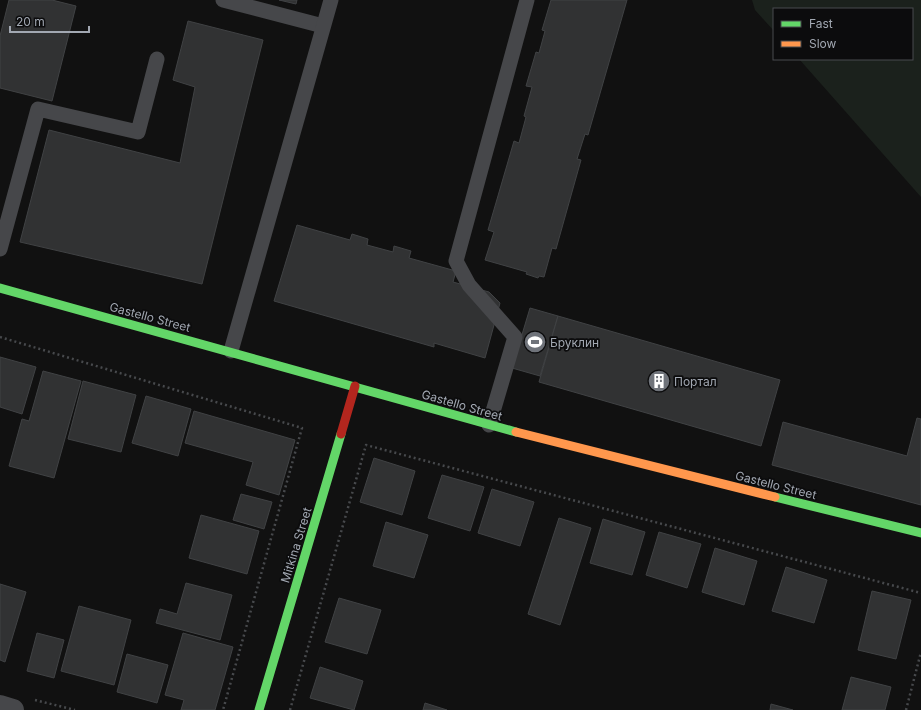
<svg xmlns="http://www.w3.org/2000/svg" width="921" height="710" viewBox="0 0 921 710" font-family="Inter,sans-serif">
	<rect width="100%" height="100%" fill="#111"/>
	<path fill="#1b211c" d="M 752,0 L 921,0 L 921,197 L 799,59 L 912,59 L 912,9 L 774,9 L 774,31 L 755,10 Z"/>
	<g fill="#313233" stroke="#404244">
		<path d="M 9,0 L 52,0 L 76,6 L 52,101 L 0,88 L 0,36 Z"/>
		<path d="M 279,0 L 297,0 L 296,4 Z"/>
		<path d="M 551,0 L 627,0 L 588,135 L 585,134 L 577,159 L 581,160 L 556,249 L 552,248 L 544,277 L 539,276 L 538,278 L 526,274 L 527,272 L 485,260 L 494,232 L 488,230 L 514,141 L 519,143 L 526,117 L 524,116 L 532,87 L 526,86 L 536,52 L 539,53 L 545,31 L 542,30 Z"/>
		<path d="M 188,21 L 263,40 L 202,284 L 20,242 L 49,130 L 180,163 L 195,87 L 173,80 Z"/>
		<path d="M 297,225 L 350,240 L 352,234 L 368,239 L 367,245 L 393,252 L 394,246 L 411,251 L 409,258 L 456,271 L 453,282 L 489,292 L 500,303 L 485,358 L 434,343 L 434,347 L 274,301 Z"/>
		<path d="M 530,308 L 558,316 L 540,376 L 512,368 Z"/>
		<path d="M 558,316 L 780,380 L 761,446 L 539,382 Z"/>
		<path d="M 0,357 L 36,367 L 22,414 L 0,407 Z"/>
		<path d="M 43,371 L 81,381 L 54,478 L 9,466 L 22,419 L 29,421 Z"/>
		<path d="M 83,381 L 136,395 L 121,452 L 68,439 Z"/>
		<path d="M 146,396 L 191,409 L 178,456 L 132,443 Z"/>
		<path d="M 194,411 L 295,440 L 279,495 L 246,485 L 253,462 L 185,443 Z"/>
		<path d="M 917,418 L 921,419 L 921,505 L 772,465 L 783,422 L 907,456 Z"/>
		<path d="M 374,458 L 415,471 L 402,515 L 360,502 Z"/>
		<path d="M 442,475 L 484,487 L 470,531 L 428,518 Z"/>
		<path d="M 492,489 L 534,502 L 520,546 L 478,533 Z"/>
		<path d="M 241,494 L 272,502 L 264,529 L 233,520 Z"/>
		<path d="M 201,515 L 259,531 L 247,574 L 189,558 Z"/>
		<path d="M 559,518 L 591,528 L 560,625 L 528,614 Z"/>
		<path d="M 603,519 L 645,532 L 632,575 L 590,563 Z"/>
		<path d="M 386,522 L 428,535 L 414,578 L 373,566 Z"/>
		<path d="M 659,532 L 701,544 L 687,588 L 646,575 Z"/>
		<path d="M 715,548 L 757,561 L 744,605 L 702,592 Z"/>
		<path d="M 786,567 L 827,580 L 814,623 L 772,611 Z"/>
		<path d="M 186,583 L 232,595 L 220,640 L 156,623 L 160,609 L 177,614 Z"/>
		<path d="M 0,584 L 26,592 L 5,662 L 0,660 Z"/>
		<path d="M 872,591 L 911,600 L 896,659 L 858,650 Z"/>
		<path d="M 339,598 L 381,610 L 367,654 L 325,642 Z"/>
		<path d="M 79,606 L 131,620 L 114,685 L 61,671 Z"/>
		<path d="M 37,633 L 64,640 L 54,678 L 27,671 Z"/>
		<path d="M 183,633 L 233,647 L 215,710 L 181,710 L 184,700 L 165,695 Z"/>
		<path d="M 127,654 L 168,665 L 157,703 L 117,692 Z"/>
		<path d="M 320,667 L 363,681 L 354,710 L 310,698 Z"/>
		<path d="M 851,677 L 891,687 L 885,710 L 842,710 Z"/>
		<path d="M 425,703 L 447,710 L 423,710 Z"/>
		<path d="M 771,704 L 793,710 L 770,710 Z"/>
	</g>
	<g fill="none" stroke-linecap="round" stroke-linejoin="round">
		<g stroke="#47494c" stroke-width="2.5" stroke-dasharray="2 3" stroke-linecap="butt">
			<path d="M 0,337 L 302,428 L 223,710"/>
			<path d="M 35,700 L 75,710"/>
			<path d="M 290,710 L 366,445 L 921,593"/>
			<path d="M 906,710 L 921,652"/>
		</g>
		<g stroke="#46474a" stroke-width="15">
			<path d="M 223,0 L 323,26"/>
			<path d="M 0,249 L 38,109 L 138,132 L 157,59"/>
			<path d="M 231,351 L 331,0"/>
			<path d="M 489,425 L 515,337 L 469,285 L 456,261 L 527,0"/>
		</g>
		<path stroke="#46474a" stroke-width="22" d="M 0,706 L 13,710"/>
		<g stroke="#63d668" stroke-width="9">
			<path d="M 0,288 L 516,432"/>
			<path d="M 775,497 L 921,533"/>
			<path d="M 259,710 L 341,434"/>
		</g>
		<path stroke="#ff974d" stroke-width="9" d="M 516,432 L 775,497"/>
		<path stroke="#b3261e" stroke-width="9" d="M 341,434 L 355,386"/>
	</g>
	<defs>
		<g id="stadium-disc" transform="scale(1.15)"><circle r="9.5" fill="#6f737a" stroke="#0c0c0d"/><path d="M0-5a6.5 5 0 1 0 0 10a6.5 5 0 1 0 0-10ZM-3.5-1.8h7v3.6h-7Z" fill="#fff"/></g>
		<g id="building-disc" transform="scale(1.15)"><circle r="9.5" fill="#6f737a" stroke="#0c0c0d"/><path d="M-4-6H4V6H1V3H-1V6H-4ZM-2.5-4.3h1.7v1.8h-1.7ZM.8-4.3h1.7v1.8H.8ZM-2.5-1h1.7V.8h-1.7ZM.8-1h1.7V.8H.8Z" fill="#fff"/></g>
	</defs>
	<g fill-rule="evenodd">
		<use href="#stadium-disc" x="535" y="342"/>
		<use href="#building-disc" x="659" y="381"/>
	</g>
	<g text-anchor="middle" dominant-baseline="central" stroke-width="3.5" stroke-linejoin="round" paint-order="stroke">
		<g font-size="12" fill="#a2a8b2" stroke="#0c0c0d">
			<text transform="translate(150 317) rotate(15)">Gastello Street</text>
			<text transform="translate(462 405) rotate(16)">Gastello Street</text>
			<text transform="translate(776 485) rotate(14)">Gastello Street</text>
			<text transform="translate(296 545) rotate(-73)">Mitkina Street</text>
		</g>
		<g font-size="12" fill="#a2a8b2" stroke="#0c0c0d" text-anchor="start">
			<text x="550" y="342">Бруклин</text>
			<text x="674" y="381">Портал</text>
		</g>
	</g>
	<rect x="773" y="8" width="140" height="52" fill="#0c0c0d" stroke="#484a4f"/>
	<rect x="781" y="21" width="20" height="6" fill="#63d668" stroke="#484a4f"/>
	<text x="809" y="28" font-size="12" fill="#a2a8b2">Fast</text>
	<rect x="781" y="41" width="20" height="6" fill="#ff974d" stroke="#484a4f"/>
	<text x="809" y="48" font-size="12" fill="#a2a8b2">Slow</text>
	<path d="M10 26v6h79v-6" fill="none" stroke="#a2a8b2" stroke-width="2"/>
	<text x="16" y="26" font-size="12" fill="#a2a8b2" stroke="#0c0c0d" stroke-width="3" paint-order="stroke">20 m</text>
</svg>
